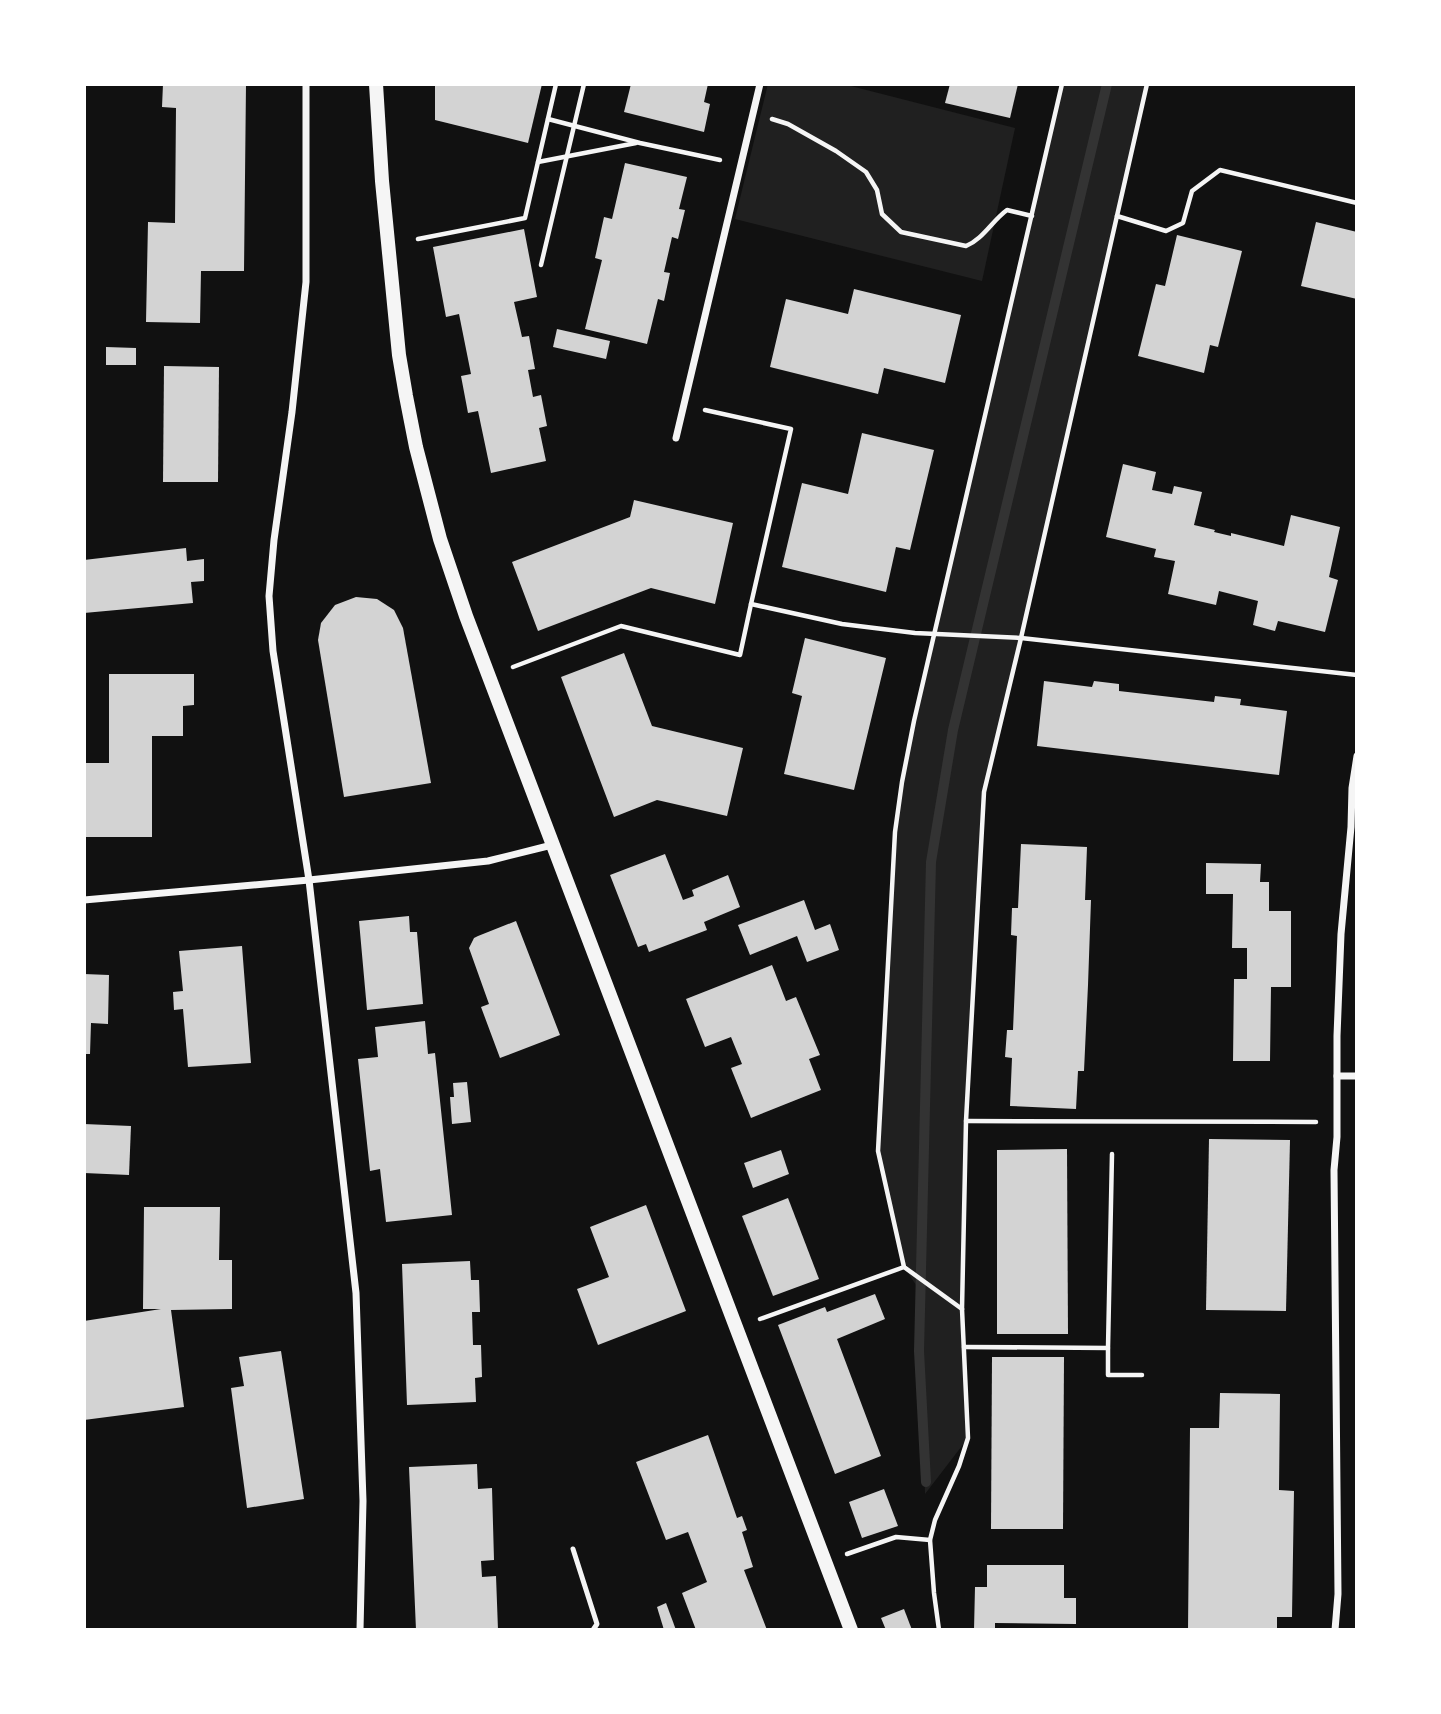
<svg xmlns="http://www.w3.org/2000/svg" width="1441" height="1714" viewBox="0 0 1441 1714" font-family="'Space Grotesk',sans-serif">
	<rect width="100%" height="100%" fill="#111"/>
	<g fill="#202020">
		<path d="M 768,84 L 843,84 L 1015,128 L 982,281 L 735,219 Z"/>
		<path d="M 1062,84 L 1147,84 L 984,792 L 966,1121 L 962,1309 L 968,1438 L 925,1494 L 921,1352 L 922,1294 L 904,1267 L 878,1151 L 892,880 L 902,782 Z"/>
	</g>
	<g fill="none" stroke-linecap="round" stroke-linejoin="round">
		<path stroke="#333" stroke-width="10" d="M 926,1482 L 919,1351 L 931,862 L 953,730 L 1107,84"/>
	</g>
	<g fill="#d3d3d3">
		<path d="M 163,84 L 246,84 L 244,271 L 201,271 L 200,323 L 146,322 L 148,222 L 175,223 L 176,108 L 162,107 Z"/>
		<path d="M 435,84 L 542,84 L 528,143 L 435,120 Z"/>
		<path d="M 631,84 L 708,84 L 704,102 L 710,104 L 704,132 L 624,112 Z"/>
		<path d="M 950,84 L 1018,84 L 1010,118 L 945,103 Z"/>
		<path d="M 625,163 L 687,177 L 679,209 L 685,210 L 678,239 L 672,237 L 664,272 L 670,273 L 664,301 L 658,299 L 647,344 L 585,329 L 602,260 L 595,258 L 604,217 L 612,219 Z"/>
		<path d="M 1316,222 L 1357,232 L 1357,299 L 1301,286 Z"/>
		<path d="M 524,229 L 537,297 L 514,302 L 522,337 L 529,336 L 535,369 L 528,370 L 533,397 L 541,395 L 547,426 L 539,428 L 546,461 L 491,473 L 478,411 L 468,413 L 461,376 L 471,374 L 459,314 L 446,317 L 433,247 Z"/>
		<path d="M 1177,235 L 1242,251 L 1218,347 L 1210,345 L 1204,373 L 1138,356 L 1156,284 L 1165,286 Z"/>
		<path d="M 854,289 L 961,315 L 945,383 L 884,368 L 878,394 L 770,367 L 786,299 L 848,314 Z"/>
		<path d="M 557,329 L 610,341 L 606,359 L 553,347 Z"/>
		<path d="M 106,347 L 136,348 L 136,365 L 106,365 Z"/>
		<path d="M 164,366 L 219,367 L 218,482 L 163,482 Z"/>
		<path d="M 862,433 L 934,450 L 910,550 L 896,547 L 886,592 L 782,567 L 802,483 L 848,494 Z"/>
		<path d="M 1123,464 L 1156,472 L 1152,490 L 1172,494 L 1174,486 L 1202,492 L 1194,525 L 1215,530 L 1214,532 L 1231,536 L 1231,533 L 1284,546 L 1291,515 L 1340,527 L 1329,577 L 1338,580 L 1325,632 L 1278,621 L 1275,631 L 1253,625 L 1258,601 L 1219,591 L 1216,605 L 1168,594 L 1175,561 L 1154,557 L 1156,549 L 1106,537 Z"/>
		<path d="M 634,500 L 733,523 L 715,604 L 651,588 L 538,631 L 512,562 L 630,517 Z"/>
		<path d="M 186,548 L 187,561 L 204,559 L 204,581 L 191,582 L 193,603 L 84,613 L 84,560 Z"/>
		<path d="M 356,597 L 377,599 L 394,610 L 403,628 L 431,783 L 344,797 L 318,640 L 321,623 L 335,605 Z"/>
		<path d="M 805,638 L 886,658 L 854,790 L 784,774 L 802,696 L 792,693 Z"/>
		<path d="M 624,653 L 652,726 L 743,748 L 727,816 L 657,800 L 614,817 L 561,677 Z"/>
		<path d="M 109,674 L 194,674 L 194,705 L 183,706 L 183,736 L 152,736 L 152,837 L 84,837 L 84,763 L 109,763 Z"/>
		<path d="M 1044,681 L 1092,687 L 1094,681 L 1119,684 L 1119,691 L 1214,702 L 1215,696 L 1241,699 L 1240,705 L 1287,711 L 1279,775 L 1037,746 Z"/>
		<path d="M 1021,844 L 1087,847 L 1085,900 L 1091,900 L 1088,985 L 1084,1071 L 1078,1071 L 1076,1109 L 1010,1106 L 1012,1058 L 1005,1057 L 1007,1030 L 1013,1030 L 1017,936 L 1011,935 L 1012,908 L 1018,908 Z"/>
		<path d="M 665,854 L 683,900 L 694,896 L 692,890 L 728,875 L 740,907 L 704,922 L 707,930 L 649,952 L 646,944 L 638,947 L 610,875 Z"/>
		<path d="M 1206,863 L 1261,864 L 1260,882 L 1269,882 L 1269,911 L 1291,911 L 1291,987 L 1271,987 L 1270,1061 L 1233,1061 L 1234,979 L 1247,979 L 1247,948 L 1232,948 L 1233,894 L 1206,894 Z"/>
		<path d="M 804,900 L 815,930 L 830,924 L 839,950 L 807,962 L 797,936 L 750,955 L 738,925 Z"/>
		<path d="M 409,916 L 410,932 L 417,932 L 423,1004 L 367,1010 L 359,921 Z"/>
		<path d="M 516,921 L 560,1035 L 500,1058 L 481,1007 L 489,1004 L 469,948 L 474,938 L 478,936 Z"/>
		<path d="M 242,946 L 251,1063 L 188,1067 L 183,1009 L 174,1010 L 173,992 L 183,991 L 179,951 Z"/>
		<path d="M 772,965 L 786,1001 L 796,997 L 820,1055 L 809,1059 L 821,1090 L 751,1118 L 731,1068 L 742,1064 L 731,1037 L 705,1047 L 686,999 Z"/>
		<path d="M 84,974 L 109,975 L 108,1024 L 91,1023 L 90,1054 L 84,1054 Z"/>
		<path d="M 425,1021 L 428,1054 L 435,1053 L 452,1215 L 386,1222 L 380,1169 L 370,1171 L 358,1059 L 378,1057 L 375,1027 Z"/>
		<path d="M 467,1082 L 471,1122 L 452,1124 L 450,1097 L 454,1097 L 453,1083 Z"/>
		<path d="M 84,1124 L 131,1126 L 129,1175 L 84,1173 Z"/>
		<path d="M 1209,1139 L 1290,1140 L 1286,1311 L 1206,1310 Z"/>
		<path d="M 1067,1149 L 1068,1334 L 997,1334 L 997,1150 Z"/>
		<path d="M 781,1150 L 789,1174 L 753,1188 L 744,1163 Z"/>
		<path d="M 788,1198 L 819,1279 L 773,1296 L 742,1216 Z"/>
		<path d="M 646,1205 L 686,1311 L 598,1345 L 577,1289 L 609,1277 L 590,1227 Z"/>
		<path d="M 144,1207 L 220,1207 L 219,1260 L 232,1260 L 232,1309 L 171,1310 L 184,1407 L 84,1420 L 84,1321 L 161,1309 L 143,1309 Z"/>
		<path d="M 470,1261 L 471,1280 L 479,1280 L 480,1312 L 472,1312 L 473,1345 L 481,1345 L 482,1377 L 475,1378 L 476,1402 L 407,1405 L 402,1264 Z"/>
		<path d="M 875,1294 L 885,1319 L 837,1339 L 881,1456 L 835,1474 L 778,1325 L 825,1307 L 827,1312 Z"/>
		<path d="M 281,1351 L 304,1499 L 247,1508 L 231,1388 L 244,1386 L 239,1357 Z"/>
		<path d="M 992,1357 L 1064,1357 L 1063,1529 L 991,1529 Z"/>
		<path d="M 1220,1393 L 1280,1394 L 1279,1490 L 1294,1491 L 1292,1617 L 1277,1617 L 1277,1630 L 1188,1630 L 1190,1428 L 1219,1428 Z"/>
		<path d="M 708,1435 L 737,1518 L 742,1516 L 747,1530 L 742,1532 L 753,1567 L 744,1570 L 767,1630 L 696,1630 L 682,1593 L 707,1582 L 688,1532 L 666,1540 L 636,1462 Z"/>
		<path d="M 477,1464 L 478,1489 L 492,1488 L 494,1560 L 481,1561 L 482,1577 L 496,1576 L 498,1630 L 416,1630 L 409,1467 Z"/>
		<path d="M 884,1489 L 898,1526 L 862,1538 L 849,1502 Z"/>
		<path d="M 987,1565 L 1064,1565 L 1064,1598 L 1076,1598 L 1076,1624 L 995,1623 L 995,1630 L 974,1630 L 975,1587 L 987,1587 Z"/>
		<path d="M 666,1603 L 676,1630 L 664,1630 L 657,1607 Z"/>
		<path d="M 904,1609 L 912,1630 L 886,1630 L 881,1618 Z"/>
	</g>
	<g fill="none" stroke-linecap="round" stroke-linejoin="round">
		<g stroke="#f5f5f5" stroke-width="4.5">
			<path d="M 548,119 L 640,143 L 720,160"/>
			<path d="M 772,119 L 788,124 L 836,151 L 866,172 L 877,190 L 882,214 L 901,232 L 966,246 C 983,239 992,221 1007,210 L 1032,216"/>
			<path d="M 538,162 L 636,143"/>
			<path d="M 1117,216 L 1166,231 L 1183,223 L 1192,191 L 1220,170 L 1357,203"/>
			<path d="M 418,239 L 525,218 L 556,84"/>
			<path d="M 541,265 L 584,84"/>
			<path d="M 705,410 L 791,429 L 751,604"/>
			<path d="M 513,667 L 621,626 L 740,655 L 751,604 L 842,624 L 915,633 L 1021,638 L 1357,675"/>
			<path d="M 966,1121 L 1316,1122"/>
			<path d="M 962,1309 L 904,1267 L 878,1151 L 895,832 L 902,782 L 914,721 L 1062,84"/>
			<path d="M 760,1319 L 904,1267"/>
			<path d="M 964,1347 L 1108,1348 L 1108,1375 L 1142,1375"/>
			<path d="M 1108,1348 L 1112,1154"/>
			<path d="M 847,1554 L 896,1537 L 930,1540"/>
			<path d="M 939,1630 L 934,1593 L 930,1540 L 935,1520 L 959,1466 L 968,1438 L 962,1309 L 966,1121 L 984,792 L 1021,638 L 1147,84"/>
		</g>
		<path stroke="#f5f5f5" stroke-width="5" d="M 573,1549 L 597,1624 L 593,1630"/>
		<g stroke="#f5f5f5" stroke-width="7">
			<path d="M 306,84 L 306,282 L 292,412 L 274,540 L 269,596 L 273,651 L 309,880 L 356,1293 L 363,1501 L 360,1630"/>
			<path d="M 676,438 L 760,84"/>
			<path d="M 84,900 L 309,880 L 488,861 L 552,845"/>
			<path d="M 1337,1076 L 1357,1076"/>
			<path d="M 1335,1630 L 1338,1594 L 1334,1170 L 1337,1137 L 1337,1036 L 1341,934 L 1351,827 L 1352,788 L 1357,756"/>
		</g>
		<path stroke="#f5f5f5" stroke-width="14" d="M 376,84 L 382,181 L 399,355 L 406,396 L 416,447 L 440,539 L 466,616 L 851,1630"/>
	</g>
	<rect width="1441" height="1714" fill="none" stroke="#ffffff" stroke-width="172"/>
</svg>
